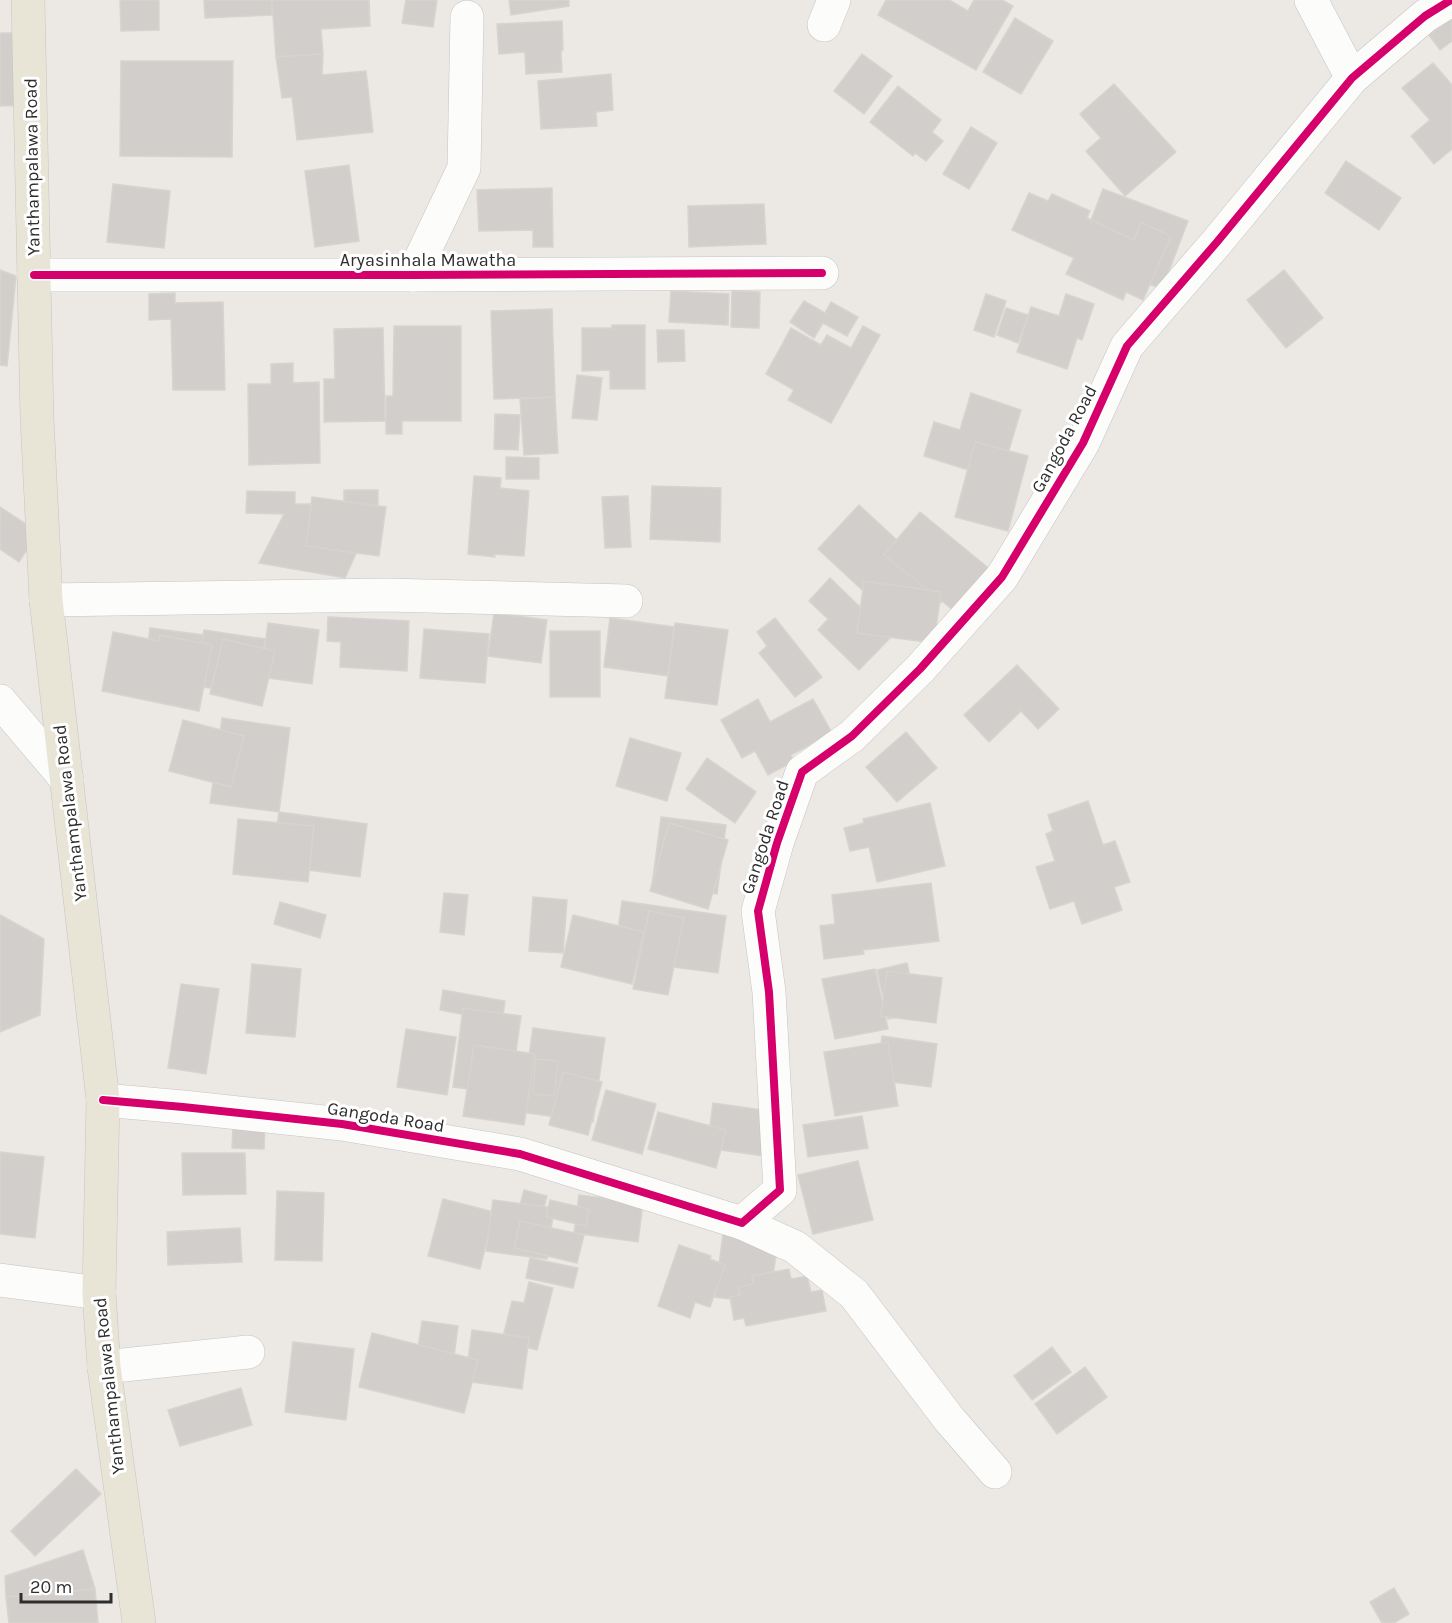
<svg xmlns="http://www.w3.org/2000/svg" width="1452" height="1623" viewBox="0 0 1452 1623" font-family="Karla,sans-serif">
	<rect width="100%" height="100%" fill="#ece8e4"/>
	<g fill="#d1cecb" stroke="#d7d4d0" stroke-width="1.5">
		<path d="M 120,0 L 159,0 L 159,30 L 121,31 Z"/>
		<path d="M 204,0 L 272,0 L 272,15 L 205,18 Z"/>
		<path d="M 272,0 L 369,0 L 370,26 L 321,29 L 323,54 L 276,57 Z"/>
		<path d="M 406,0 L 437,0 L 433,27 L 402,23 Z"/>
		<path d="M 509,0 L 569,0 L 569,6 L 511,15 Z"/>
		<path d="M 886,0 L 949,0 L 968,11 L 974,0 L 1002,0 L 1013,6 L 976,70 L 878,15 Z"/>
		<path d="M 1015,18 L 1053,41 L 1021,94 L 983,72 Z"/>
		<path d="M 1452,18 L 1452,41 L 1440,50 L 1429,35 Z"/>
		<path d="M 562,21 L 563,50 L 561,51 L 562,72 L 526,74 L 525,52 L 499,54 L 497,24 Z"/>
		<path d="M 0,33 L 25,33 L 27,105 L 0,106 Z"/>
		<path d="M 323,54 L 322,75 L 366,71 L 373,132 L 297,140 L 292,97 L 282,98 L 276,57 Z"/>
		<path d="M 862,54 L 892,76 L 864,114 L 834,91 Z"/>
		<path d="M 121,61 L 233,61 L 232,157 L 120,156 Z"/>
		<path d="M 1433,63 L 1452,85 L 1452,149 L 1434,164 L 1411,136 L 1430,120 L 1402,88 Z"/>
		<path d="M 611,74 L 613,110 L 596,112 L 597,126 L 541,129 L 538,81 Z"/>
		<path d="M 1114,84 L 1176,152 L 1125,196 L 1086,151 L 1101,138 L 1080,114 Z"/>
		<path d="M 898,86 L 941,120 L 932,132 L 943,141 L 926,161 L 915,153 L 913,156 L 870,122 Z"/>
		<path d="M 971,127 L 997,143 L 969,189 L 943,174 Z"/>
		<path d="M 1346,161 L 1401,198 L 1379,230 L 1325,193 Z"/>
		<path d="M 349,165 L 359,241 L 315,247 L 305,171 Z"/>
		<path d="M 113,184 L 170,191 L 164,248 L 107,242 Z"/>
		<path d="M 552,188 L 553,247 L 533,247 L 533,230 L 479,231 L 477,190 Z"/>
		<path d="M 1103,189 L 1188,221 L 1162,289 L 1077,257 Z"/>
		<path d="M 1029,193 L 1048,201 L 1052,194 L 1090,211 L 1087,218 L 1134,240 L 1141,222 L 1171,236 L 1143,300 L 1126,292 L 1123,300 L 1066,274 L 1074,258 L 1012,230 Z"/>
		<path d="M 764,204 L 766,244 L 689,247 L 688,206 Z"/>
		<path d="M 0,270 L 16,276 L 7,366 L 0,365 Z"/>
		<path d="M 1284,270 L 1323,318 L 1286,348 L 1247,300 Z"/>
		<path d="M 671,291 L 729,294 L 728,325 L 669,322 Z"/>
		<path d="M 732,291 L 760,292 L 759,328 L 731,327 Z"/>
		<path d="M 175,293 L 175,303 L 223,302 L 225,390 L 173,390 L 171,319 L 149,320 L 149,294 Z"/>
		<path d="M 986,294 L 1006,301 L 994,337 L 974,330 Z"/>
		<path d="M 1066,294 L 1094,304 L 1082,340 L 1077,338 L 1067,369 L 1017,352 L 1031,307 L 1059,316 Z"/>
		<path d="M 804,301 L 825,313 L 831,302 L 858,317 L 847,336 L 823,323 L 814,338 L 790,322 Z"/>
		<path d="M 1006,308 L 1028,315 L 1018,343 L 997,335 Z"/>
		<path d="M 552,309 L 555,397 L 494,399 L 491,311 Z"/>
		<path d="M 612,325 L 645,325 L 645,389 L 610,389 L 610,370 L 582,371 L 582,328 L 612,328 Z"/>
		<path d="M 394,326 L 461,326 L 461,421 L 402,421 L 402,434 L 386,434 L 386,396 L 393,396 Z"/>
		<path d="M 863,326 L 880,335 L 831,423 L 788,400 L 794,390 L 766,374 L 791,328 L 821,345 L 827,335 L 851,348 Z"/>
		<path d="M 383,328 L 385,421 L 324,422 L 324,379 L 335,379 L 334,329 Z"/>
		<path d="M 657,330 L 684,330 L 685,361 L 658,362 Z"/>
		<path d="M 293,363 L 293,383 L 319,382 L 320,463 L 249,465 L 248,384 L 271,384 L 271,364 Z"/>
		<path d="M 577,375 L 602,378 L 597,420 L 572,418 Z"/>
		<path d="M 971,393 L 1021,410 L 1000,480 L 924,456 L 934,422 L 960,430 Z"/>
		<path d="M 555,397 L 558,453 L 524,455 L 520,399 Z"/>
		<path d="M 495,414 L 520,415 L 518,450 L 494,449 Z"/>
		<path d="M 975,442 L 1028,456 L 1008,531 L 955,517 Z"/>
		<path d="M 506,457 L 539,458 L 539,479 L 506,479 Z"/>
		<path d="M 474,476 L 501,478 L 500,488 L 529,491 L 524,556 L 494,554 L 495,557 L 468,554 Z"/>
		<path d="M 652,486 L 721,488 L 720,542 L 650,539 Z"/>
		<path d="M 344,490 L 378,490 L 378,514 L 374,514 L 345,578 L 259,563 L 284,514 L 246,513 L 247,491 L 295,492 L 295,504 L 344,504 Z"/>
		<path d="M 628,496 L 631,547 L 605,548 L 602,497 Z"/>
		<path d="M 312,497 L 386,507 L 379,556 L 306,546 Z"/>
		<path d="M 859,505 L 942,582 L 933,591 L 943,600 L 919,626 L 909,616 L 900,625 L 818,549 Z"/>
		<path d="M 0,507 L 38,532 L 19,562 L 0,549 Z"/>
		<path d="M 920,512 L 997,575 L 962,617 L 884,555 Z"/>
		<path d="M 830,578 L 891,637 L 859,670 L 818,630 L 828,619 L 809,601 Z"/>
		<path d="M 864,581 L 941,592 L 934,643 L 857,633 Z"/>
		<path d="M 494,613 L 547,620 L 541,663 L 488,656 Z"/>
		<path d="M 328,617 L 409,621 L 407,671 L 340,667 L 341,642 L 327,641 Z"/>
		<path d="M 610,618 L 674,627 L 668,676 L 604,667 Z"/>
		<path d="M 775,618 L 822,677 L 795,697 L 759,653 L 767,646 L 757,632 Z"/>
		<path d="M 268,623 L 319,630 L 312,684 L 261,677 Z"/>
		<path d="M 675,623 L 728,630 L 717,705 L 665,698 Z"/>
		<path d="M 150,628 L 204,635 L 196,686 L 143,679 Z"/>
		<path d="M 424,629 L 489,634 L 485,683 L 420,678 Z"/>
		<path d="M 204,630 L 265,639 L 257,694 L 196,686 Z"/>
		<rect x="550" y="631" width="50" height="66"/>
		<path d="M 113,632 L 159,641 L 160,635 L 212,645 L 199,711 L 102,691 Z"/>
		<path d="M 223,639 L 275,651 L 262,706 L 210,694 Z"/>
		<path d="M 1017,665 L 1059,709 L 1038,729 L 1021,711 L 989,742 L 964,715 Z"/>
		<path d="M 758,699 L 770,722 L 813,699 L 832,733 L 791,755 L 794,761 L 768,775 L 755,751 L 742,758 L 721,720 Z"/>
		<path d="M 222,718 L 290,728 L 279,812 L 210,803 Z"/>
		<path d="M 183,720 L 244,736 L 231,787 L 169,771 Z"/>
		<path d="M 906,732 L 937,768 L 897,802 L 866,767 Z"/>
		<path d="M 630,738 L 681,753 L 667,801 L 616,786 Z"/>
		<path d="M 707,758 L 756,792 L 735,823 L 686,789 Z"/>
		<path d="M 1088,801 L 1103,845 L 1115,841 L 1130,882 L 1114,887 L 1122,910 L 1082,924 L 1074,901 L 1050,909 L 1036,867 L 1055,861 L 1046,834 L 1053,831 L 1048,815 Z"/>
		<path d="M 930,803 L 945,866 L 877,882 L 869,847 L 850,851 L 844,828 L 864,823 L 863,819 Z"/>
		<path d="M 279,812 L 367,824 L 360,877 L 271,865 Z"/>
		<path d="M 661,817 L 726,825 L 717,894 L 652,885 Z"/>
		<path d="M 238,819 L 314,826 L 308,882 L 233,874 Z"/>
		<path d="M 669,823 L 728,840 L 708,909 L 650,891 Z"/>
		<path d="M 931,883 L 939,941 L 863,950 L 864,954 L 824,959 L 820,926 L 835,924 L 832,895 Z"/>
		<path d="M 444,893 L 468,895 L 464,935 L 440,932 Z"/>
		<path d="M 533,897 L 567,900 L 563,953 L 529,951 Z"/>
		<path d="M 622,901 L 726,916 L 718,973 L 614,959 Z"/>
		<path d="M 280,902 L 326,915 L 320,938 L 274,924 Z"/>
		<path d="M 649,911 L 684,918 L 668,995 L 633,989 Z"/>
		<path d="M 0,915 L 44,939 L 40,1015 L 0,1032 Z"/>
		<path d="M 573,915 L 644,932 L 632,984 L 561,967 Z"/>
		<path d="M 907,963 L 918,1012 L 888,1019 L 877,970 Z"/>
		<path d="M 252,964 L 301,969 L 295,1037 L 246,1033 Z"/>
		<path d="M 875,969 L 888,1029 L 835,1039 L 822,979 Z"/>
		<path d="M 887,971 L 942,978 L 936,1023 L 881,1016 Z"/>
		<path d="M 181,984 L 219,989 L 206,1074 L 168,1068 Z"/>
		<path d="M 443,990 L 505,1001 L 502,1022 L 440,1010 Z"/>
		<path d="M 463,1008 L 521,1016 L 510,1094 L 453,1087 Z"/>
		<path d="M 533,1028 L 605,1038 L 593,1122 L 521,1112 Z"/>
		<path d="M 406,1029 L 456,1037 L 447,1095 L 397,1087 Z"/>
		<path d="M 882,1036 L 937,1044 L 931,1087 L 876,1080 Z"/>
		<path d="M 888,1042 L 898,1106 L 835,1116 L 824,1052 Z"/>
		<path d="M 474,1045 L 535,1054 L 524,1125 L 463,1116 Z"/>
		<path d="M 536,1059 L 558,1061 L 554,1096 L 533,1094 Z"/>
		<path d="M 563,1072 L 602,1082 L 588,1135 L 549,1125 Z"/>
		<path d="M 606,1090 L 656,1104 L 642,1154 L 592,1140 Z"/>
		<path d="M 713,1103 L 784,1113 L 778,1158 L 707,1148 Z"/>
		<path d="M 658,1112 L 726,1130 L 716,1168 L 648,1149 Z"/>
		<path d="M 862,1116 L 868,1148 L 808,1157 L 803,1125 Z"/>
		<path d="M 233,1124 L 265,1125 L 264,1149 L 232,1148 Z"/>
		<path d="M 0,1152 L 44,1157 L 35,1238 L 0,1234 Z"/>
		<path d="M 182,1153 L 245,1153 L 246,1194 L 183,1195 Z"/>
		<path d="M 858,1161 L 873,1220 L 813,1234 L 798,1175 Z"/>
		<path d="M 524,1190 L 547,1196 L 541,1219 L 518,1213 Z"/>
		<path d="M 277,1191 L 324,1193 L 322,1261 L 275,1260 Z"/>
		<path d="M 579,1195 L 643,1203 L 638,1242 L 574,1233 Z"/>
		<path d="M 443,1199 L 494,1212 L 480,1269 L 428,1256 Z"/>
		<path d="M 493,1200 L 554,1208 L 547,1259 L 486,1251 Z"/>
		<path d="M 550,1200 L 589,1209 L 586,1226 L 546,1217 Z"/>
		<path d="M 520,1221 L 584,1235 L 577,1263 L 514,1248 Z"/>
		<path d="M 240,1228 L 242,1262 L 168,1265 L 167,1232 Z"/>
		<path d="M 723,1233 L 778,1241 L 769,1304 L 715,1297 Z"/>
		<path d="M 679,1245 L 711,1256 L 710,1259 L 725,1265 L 710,1307 L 695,1302 L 690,1318 L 658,1306 Z"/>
		<path d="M 530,1258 L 578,1268 L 573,1288 L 526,1278 Z"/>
		<path d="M 789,1269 L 791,1279 L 807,1276 L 811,1292 L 822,1290 L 826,1311 L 746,1326 L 744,1318 L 734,1320 L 730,1297 L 740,1295 L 738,1287 L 753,1284 L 752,1276 Z"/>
		<path d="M 529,1282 L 553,1288 L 537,1350 L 502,1341 L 512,1301 L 524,1303 Z"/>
		<path d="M 422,1321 L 458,1326 L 449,1395 L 412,1390 Z"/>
		<path d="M 472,1330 L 529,1338 L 522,1389 L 465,1381 Z"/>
		<path d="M 372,1333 L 478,1360 L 464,1413 L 359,1387 Z"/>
		<path d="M 293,1342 L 354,1349 L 346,1420 L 285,1412 Z"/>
		<path d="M 1052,1347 L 1071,1372 L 1032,1400 L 1014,1376 Z"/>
		<path d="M 1085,1367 L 1107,1397 L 1057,1434 L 1035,1404 Z"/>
		<path d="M 241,1388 L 252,1425 L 180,1446 L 168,1410 Z"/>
		<path d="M 76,1469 L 101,1494 L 35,1556 L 11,1531 Z"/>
		<path d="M 83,1550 L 95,1589 L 6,1597 L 5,1576 Z"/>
		<path d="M 1394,1588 L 1409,1614 L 1394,1623 L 1382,1623 L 1370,1602 Z"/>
		<path d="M 95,1589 L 98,1623 L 9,1623 L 6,1597 Z"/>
	</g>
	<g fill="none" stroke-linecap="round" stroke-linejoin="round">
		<g stroke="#c5c4c5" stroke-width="34">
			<g id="minor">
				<path d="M 1311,0 L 1352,78"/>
				<path d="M 824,25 L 834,0"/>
				<path d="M 34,275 L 413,275 L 822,273"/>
				<path d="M 413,275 L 464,168 L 467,17"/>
				<path d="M 46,600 L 385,595 L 626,601"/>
				<path d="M 0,701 L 67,780"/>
				<path d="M 103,1100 L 183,1107 L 342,1124 L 520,1154 L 742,1223 L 780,1190 L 769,992 L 758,911 L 777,843 L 802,772 L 852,736 L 920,669 L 1002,577 L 1083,443 L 1127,346 L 1217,242 L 1352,78 L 1425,16 L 1451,0"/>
				<path d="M 742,1223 L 795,1247 L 854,1294 L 949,1419 L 995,1472"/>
				<path d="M 0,1280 L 99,1293"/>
				<path d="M 104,1367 L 248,1352"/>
			</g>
		</g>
		<g stroke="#c6c5c4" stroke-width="34">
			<path id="major" d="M 28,0 L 37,418 L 46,600 L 103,1100 L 99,1293 L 104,1367 L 139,1623"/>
		</g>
		<use href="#minor" stroke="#fcfcfb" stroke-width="33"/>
		<use href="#major" stroke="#e8e4d6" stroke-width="33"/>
		<g stroke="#fff" stroke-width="11">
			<g id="cycleway">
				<path d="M 34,275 L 413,275 L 822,273"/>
				<path d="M 103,1100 L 183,1107 L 342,1124 L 520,1154 L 742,1223 L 780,1190 L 769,992 L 758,911 L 777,843 L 802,772 L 852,736 L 920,669 L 1002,577 L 1083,443 L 1127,346 L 1217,242 L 1352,78 L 1425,16 L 1451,0"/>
			</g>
		</g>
		<use href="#cycleway" stroke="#d6006c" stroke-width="8"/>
	</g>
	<g text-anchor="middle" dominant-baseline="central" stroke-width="6" stroke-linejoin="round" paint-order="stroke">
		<g font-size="18" fill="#2e2e2e" stroke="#fff">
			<text transform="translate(32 167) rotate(-91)">Yanthampalawa Road</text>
			<text x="428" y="260">Aryasinhala Mawatha</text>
			<text transform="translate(1064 439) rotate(-62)">Gangoda Road</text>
			<text transform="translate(70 813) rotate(-97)">Yanthampalawa Road</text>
			<text transform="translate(765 837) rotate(-72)">Gangoda Road</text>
			<text transform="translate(386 1117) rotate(9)">Gangoda Road</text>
			<text transform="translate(109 1386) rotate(-96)">Yanthampalawa Road</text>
		</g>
	</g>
	<path d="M21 1593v9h90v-9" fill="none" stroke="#2e2e2e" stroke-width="3"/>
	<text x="30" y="1593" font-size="18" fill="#2e2e2e" stroke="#ffffff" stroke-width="4.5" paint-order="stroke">20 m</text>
</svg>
